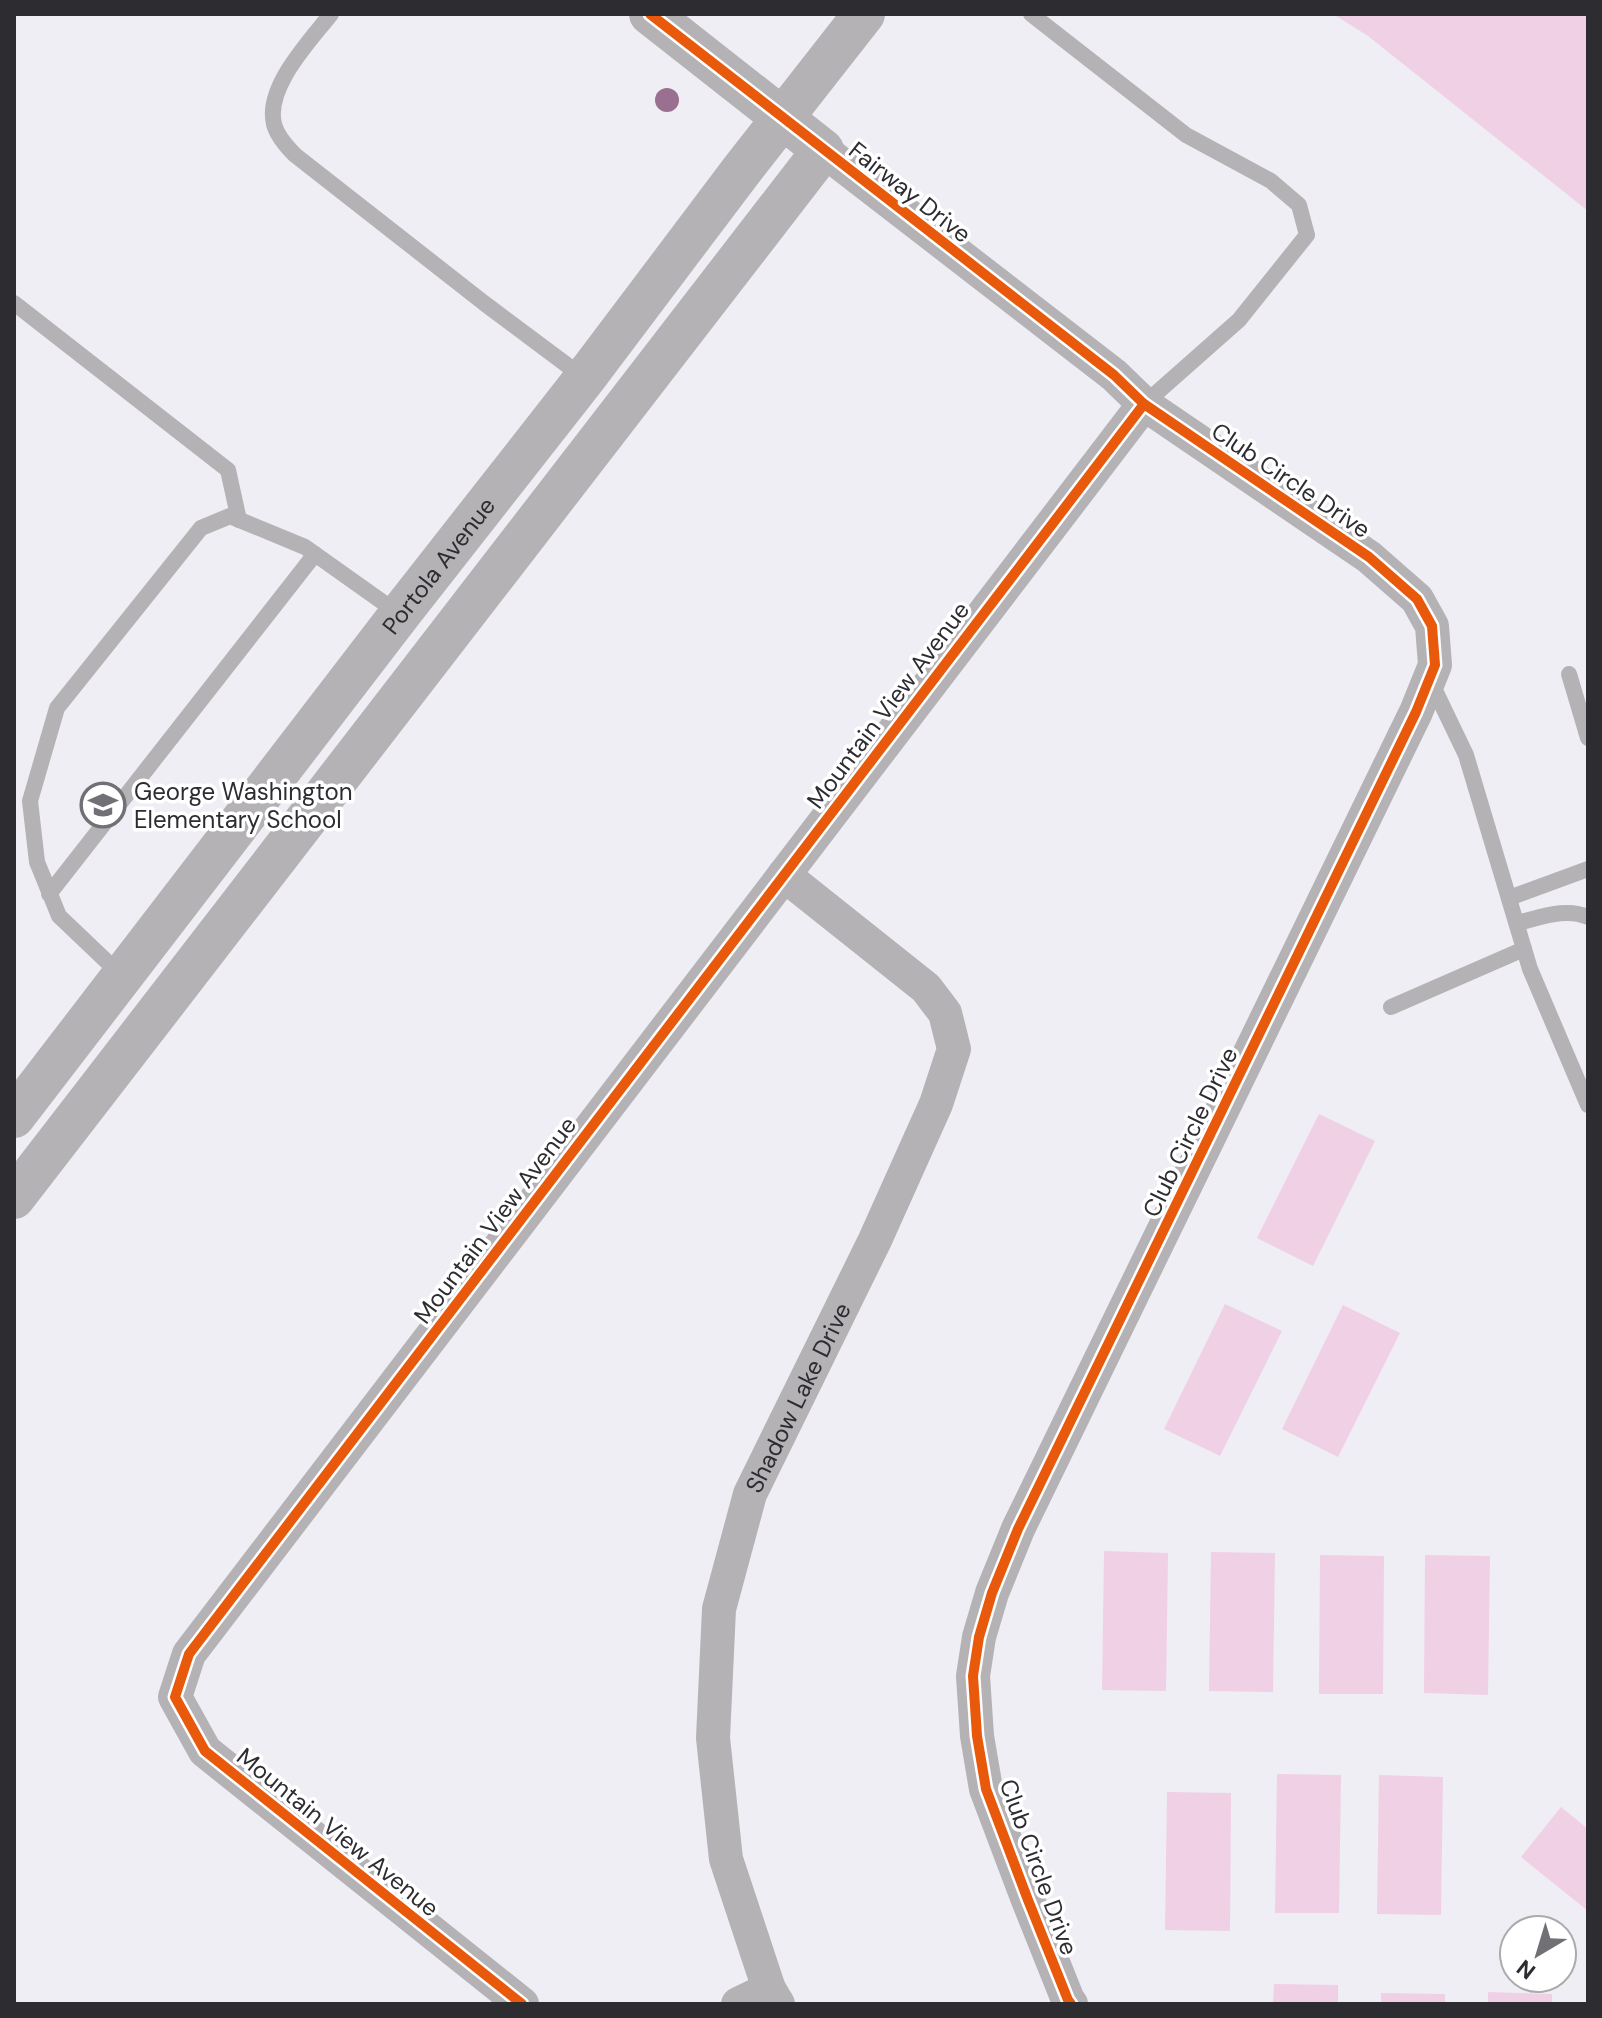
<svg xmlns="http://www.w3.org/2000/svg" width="1602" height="2018" viewBox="0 0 1602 2018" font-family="'DM Sans',sans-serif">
	<rect width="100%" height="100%" fill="#efeef4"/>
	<g fill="#f0d0e5">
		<path d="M 1333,14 L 1588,14 L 1588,211 L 1368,36 Z"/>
		<path d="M 1319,1114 L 1375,1141 L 1313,1266 L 1257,1238 Z"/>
		<path d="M 1225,1304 L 1282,1331 L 1220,1456 L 1164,1429 Z"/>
		<path d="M 1343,1305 L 1400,1333 L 1338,1457 L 1282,1429 Z"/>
		<path d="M 1104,1551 L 1168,1553 L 1166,1691 L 1102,1690 Z"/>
		<path d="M 1211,1552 L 1275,1553 L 1273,1692 L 1209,1691 Z"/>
		<path d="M 1320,1555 L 1384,1556 L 1383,1694 L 1319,1694 Z"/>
		<path d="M 1425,1555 L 1490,1556 L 1488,1695 L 1424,1693 Z"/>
		<path d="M 1277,1774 L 1341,1775 L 1339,1913 L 1275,1913 Z"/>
		<path d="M 1379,1775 L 1443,1777 L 1441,1915 L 1377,1914 Z"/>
		<path d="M 1167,1792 L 1231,1793 L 1230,1931 L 1165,1930 Z"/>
		<path d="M 1561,1807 L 1588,1829 L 1588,1911 L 1521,1857 Z"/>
		<path d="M 1274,1984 L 1338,1985 L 1338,2004 L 1273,2004 Z"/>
		<path d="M 1488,1992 L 1552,1994 L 1552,2004 L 1488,2004 Z"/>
		<path d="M 1381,1993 L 1445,1994 L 1445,2004 L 1381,2004 Z"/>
	</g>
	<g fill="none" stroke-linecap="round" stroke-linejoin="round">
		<g stroke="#b4b2b5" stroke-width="16">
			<path d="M 331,14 C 310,41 265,87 274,124 C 277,136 286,146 295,155 L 484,303 L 583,377"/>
			<path d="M 1031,14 L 1186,135 L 1271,181 L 1299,205 L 1307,235 L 1239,320 L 1144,404"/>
			<path d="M 14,303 L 228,470 L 239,520"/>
			<path d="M 1569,674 L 1588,738"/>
			<path d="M 1430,680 L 1466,755 L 1530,969 L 1588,1105"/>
			<path d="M 49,894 L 315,554"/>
			<path d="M 1509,898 L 1588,869"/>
			<path d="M 1517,923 C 1540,918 1565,907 1588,917"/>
			<path d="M 122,976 L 59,916 L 37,862 L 30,801 L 57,708 L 201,528 L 230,516 L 305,547 L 398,613"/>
			<path d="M 1391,1007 L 1524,949"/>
		</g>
		<g stroke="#b4b2b5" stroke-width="34">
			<path d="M 823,150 L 1114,375 L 1144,404 L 1369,557 L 1417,599 L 1432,626 L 1435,665 L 1416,712 L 1018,1529 L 992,1593 L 979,1637 L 973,1676 L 977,1736 L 986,1789 L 1028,1900 L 1068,2000 L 1071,2004"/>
			<path d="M 522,2004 L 205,1751 L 175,1697 L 189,1654 L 1144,404"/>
			<path d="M 738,2004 L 769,1989"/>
			<path id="s1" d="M 778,2004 L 769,1989 L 726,1859 L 713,1738 L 719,1609 L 750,1494 L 875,1240 L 936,1104 L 954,1049 L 945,1013 L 926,988 L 784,875"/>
		</g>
		<g stroke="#b4b2b5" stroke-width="42">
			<path id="s2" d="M 14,1117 L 400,614 L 585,378 L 741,171 L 864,14"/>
			<path d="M 14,1198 L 823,150 L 650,14"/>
		</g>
		<g stroke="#fff" stroke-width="15">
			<g id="cycleway">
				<path d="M 650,14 L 1114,375 L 1144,404 L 1369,557 L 1417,599 L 1432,626 L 1435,665 L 1416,712 L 1018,1529 L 992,1593 L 979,1637 L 973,1676 L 977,1736 L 986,1789 L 1028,1900 L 1068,2000 L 1071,2004"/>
				<path d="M 522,2004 L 205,1751 L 175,1697 L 189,1654 L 1144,404"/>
			</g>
		</g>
		<use href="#cycleway" stroke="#e8590c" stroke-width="10"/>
	</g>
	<circle fill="#9a7090" cx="667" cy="100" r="12"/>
	<defs>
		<g id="school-ring" transform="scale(2.3)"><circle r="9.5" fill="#fff" stroke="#717075" stroke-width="1.5"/><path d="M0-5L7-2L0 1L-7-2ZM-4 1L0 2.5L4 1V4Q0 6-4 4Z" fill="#717075"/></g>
	</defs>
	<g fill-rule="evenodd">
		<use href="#school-ring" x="103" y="805"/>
	</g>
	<g text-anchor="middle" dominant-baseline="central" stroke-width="7" stroke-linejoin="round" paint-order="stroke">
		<g font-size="24" fill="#2d2c31" stroke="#fff">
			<text transform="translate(910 192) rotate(38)">Fairway Drive</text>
			<text transform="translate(1291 480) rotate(34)">Club Circle Drive</text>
			<text stroke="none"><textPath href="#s2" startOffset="696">Portola Avenue</textPath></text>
			<text transform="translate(888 705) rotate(-53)">Mountain View Avenue</text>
			<text transform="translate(1190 1132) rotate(-64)">Club Circle Drive</text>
			<text transform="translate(495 1220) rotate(-53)">Mountain View Avenue</text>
			<text stroke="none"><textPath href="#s1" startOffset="632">Shadow Lake Drive</textPath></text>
			<text transform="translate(338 1832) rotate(39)">Mountain View Avenue</text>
			<text transform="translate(1039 1867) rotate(70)">Club Circle Drive</text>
		</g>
		<g font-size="24" fill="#2d2c31" stroke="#fff" text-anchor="start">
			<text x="134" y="791">George Washington<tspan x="134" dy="28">Elementary School</tspan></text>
		</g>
	</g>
	<rect width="1602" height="2018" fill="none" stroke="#2d2c31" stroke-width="32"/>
	<g transform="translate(1538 1954) rotate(218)"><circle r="38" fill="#ffffff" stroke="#ababad" stroke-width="2"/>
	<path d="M0-6L14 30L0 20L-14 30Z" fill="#717075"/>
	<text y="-12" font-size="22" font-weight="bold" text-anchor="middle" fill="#2d2c31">N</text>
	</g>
</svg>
